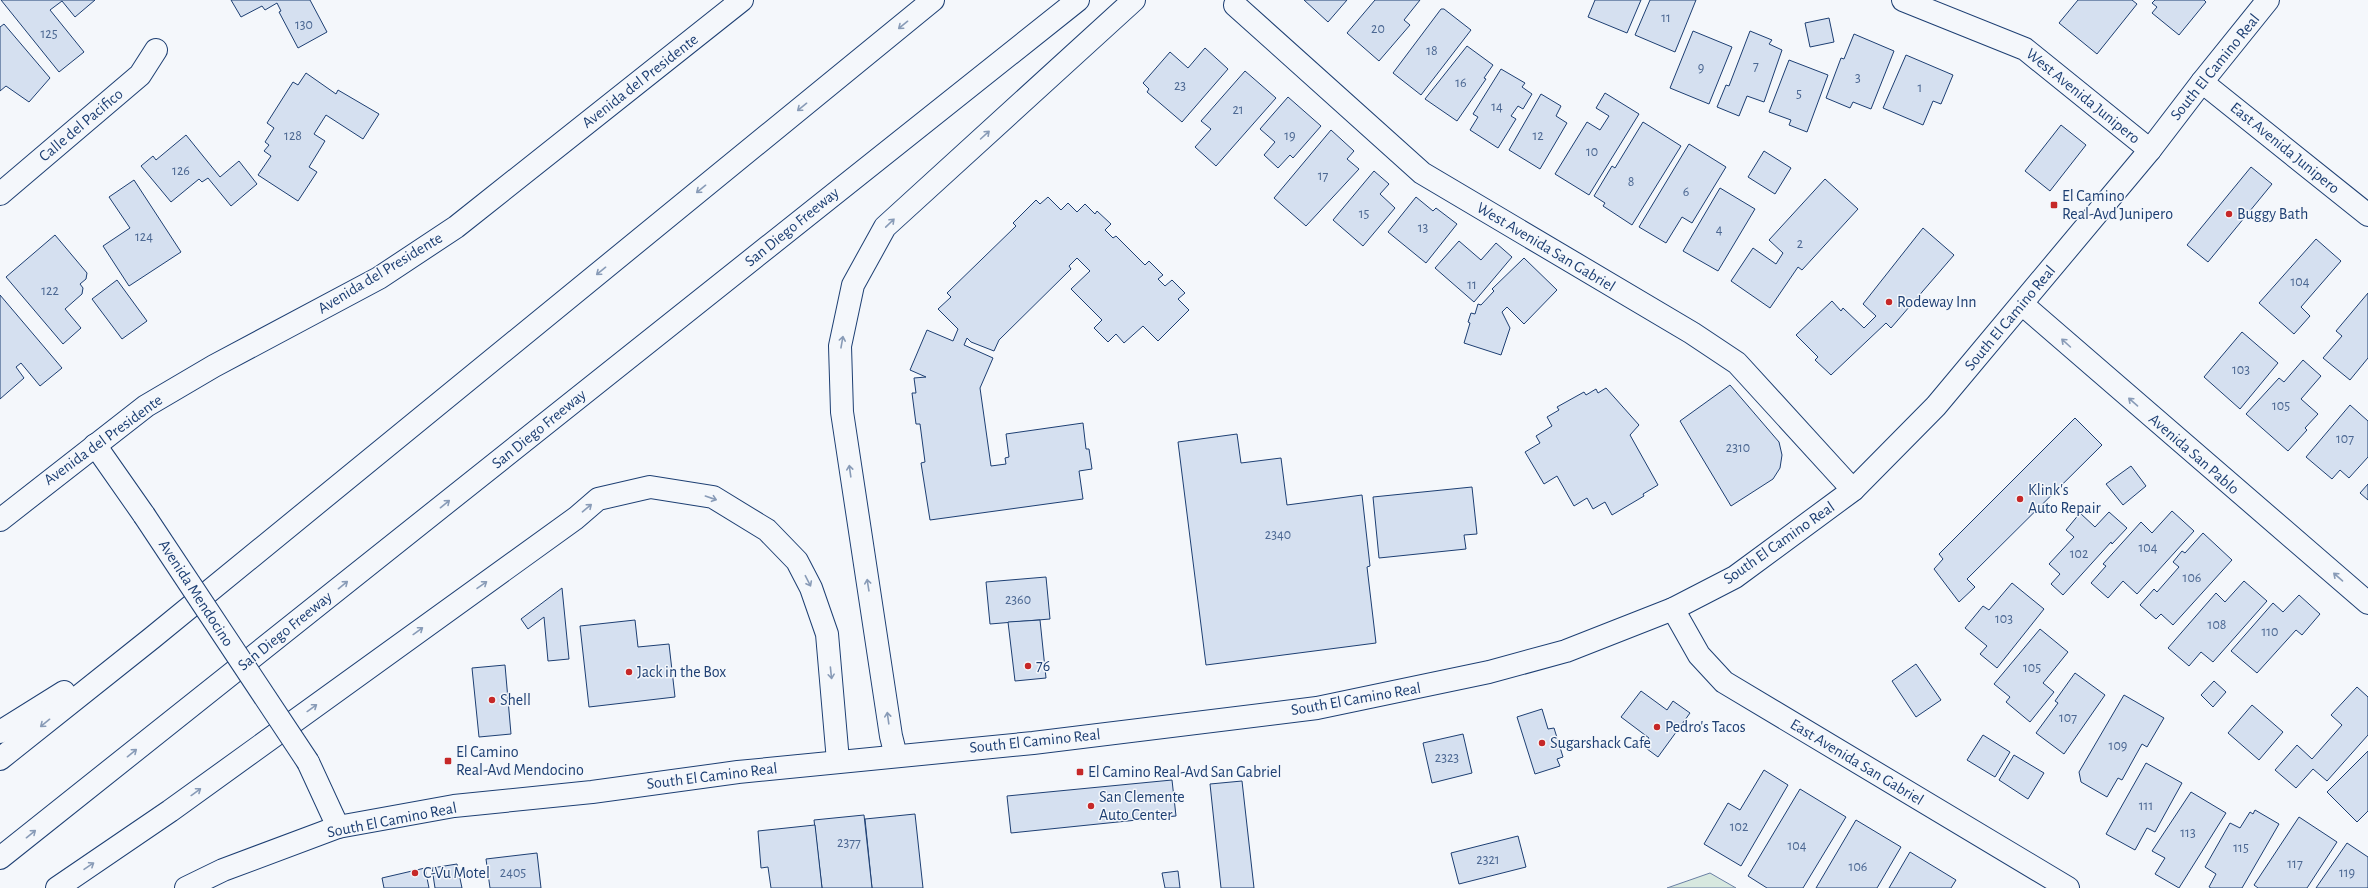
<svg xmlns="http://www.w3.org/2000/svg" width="2368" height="888" viewBox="0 0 2368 888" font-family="'Alegreya Sans',sans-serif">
	<rect width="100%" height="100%" fill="#f4f7fb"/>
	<path fill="#d7e8df" stroke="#687fa3" d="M 1710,873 L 1736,888 L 1667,888 Z"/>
	<g fill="#d5e0f0" stroke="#1d3f73">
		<path d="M 1,0 L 95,0 L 75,17 L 62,1 L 50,10 L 84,52 L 59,72 Z"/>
		<path d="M 231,0 L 310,0 L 327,32 L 298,48 L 279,12 L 281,11 L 277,3 L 265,10 L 262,6 L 241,17 Z"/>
		<path d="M 1304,0 L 1347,0 L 1328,22 Z"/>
		<path d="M 1375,0 L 1420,0 L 1404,20 L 1410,25 L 1379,61 L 1347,33 Z"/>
		<path d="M 1595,0 L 1641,0 L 1627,33 L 1588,17 Z"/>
		<path d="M 1650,0 L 1696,0 L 1675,52 L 1635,35 Z"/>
		<path d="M 2078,0 L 2132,0 L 2137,4 L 2097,54 L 2059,23 Z"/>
		<path d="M 2155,0 L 2204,0 L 2206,2 L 2179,35 L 2152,13 L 2157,7 L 2152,3 Z"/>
		<path d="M 1441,9 L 1444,9 L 1471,30 L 1421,95 L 1393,73 Z"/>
		<path d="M 1829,18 L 1834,42 L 1810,47 L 1805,23 Z"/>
		<path d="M 4,24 L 50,78 L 29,102 L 6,86 L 0,91 L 0,27 Z"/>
		<path d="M 1693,31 L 1732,47 L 1709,104 L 1670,88 Z"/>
		<path d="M 1750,31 L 1772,40 L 1769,44 L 1782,50 L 1764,102 L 1747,96 L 1739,116 L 1717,107 L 1726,85 L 1729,86 Z"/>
		<path d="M 1854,34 L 1894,51 L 1871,109 L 1853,102 L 1850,108 L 1826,98 L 1841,58 L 1844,59 Z"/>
		<path d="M 1467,46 L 1493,65 L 1484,78 L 1486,79 L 1457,121 L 1425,99 Z"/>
		<path d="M 1205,48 L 1228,69 L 1182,122 L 1147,92 L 1149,89 L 1143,83 L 1170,52 L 1188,68 Z"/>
		<path d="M 1906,55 L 1953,75 L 1941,104 L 1933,101 L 1923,125 L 1883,108 Z"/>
		<path d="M 1789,60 L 1828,75 L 1807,132 L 1789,125 L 1791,120 L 1769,112 Z"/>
		<path d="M 1501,69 L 1525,83 L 1522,87 L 1532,94 L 1523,109 L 1518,106 L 1511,116 L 1516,119 L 1498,148 L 1470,130 L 1478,117 L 1473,114 Z"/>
		<path d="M 1245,71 L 1276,98 L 1216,166 L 1195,147 L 1211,129 L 1201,121 Z"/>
		<path d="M 306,73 L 336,94 L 338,90 L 379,114 L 363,139 L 326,115 L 314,134 L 325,141 L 309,167 L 317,172 L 298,201 L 258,175 L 271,156 L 264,151 L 269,145 L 265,142 L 274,128 L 267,123 L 293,82 L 298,85 Z"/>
		<path d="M 1605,93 L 1639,114 L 1589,195 L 1555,174 L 1587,122 L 1600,130 L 1609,116 L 1596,108 Z"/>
		<path d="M 1541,94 L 1561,106 L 1556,116 L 1567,123 L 1540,169 L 1509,150 Z"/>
		<path d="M 1288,97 L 1321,126 L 1293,158 L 1290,155 L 1278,168 L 1264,155 L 1275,142 L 1260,129 Z"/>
		<path d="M 1643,122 L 1681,146 L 1632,225 L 1603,206 L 1605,203 L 1594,196 L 1612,166 L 1615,168 Z"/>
		<path d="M 2061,125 L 2086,145 L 2050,191 L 2025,171 Z"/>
		<path d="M 1331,130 L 1354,151 L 1347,159 L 1359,169 L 1306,226 L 1274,198 Z"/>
		<path d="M 186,135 L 220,177 L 239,161 L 257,184 L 231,206 L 208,178 L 202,182 L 199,179 L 171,202 L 141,166 L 153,156 L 156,160 Z"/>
		<path d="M 1689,144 L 1726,167 L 1692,223 L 1682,217 L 1666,243 L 1639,227 Z"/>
		<path d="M 1764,151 L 1791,168 L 1775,194 L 1748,177 Z"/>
		<path d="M 2251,167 L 2272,184 L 2208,262 L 2187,245 Z"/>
		<path d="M 1374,171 L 1389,184 L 1380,194 L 1395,208 L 1363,246 L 1333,220 Z"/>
		<path d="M 1825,179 L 1858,209 L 1802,270 L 1798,267 L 1770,308 L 1731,281 L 1753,248 L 1776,264 L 1783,253 L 1769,240 Z"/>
		<path d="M 134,180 L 181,252 L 129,286 L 103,246 L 130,228 L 109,197 Z"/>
		<path d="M 1720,188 L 1755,209 L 1718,271 L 1683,251 Z"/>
		<path d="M 1048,197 L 1061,210 L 1068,203 L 1077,212 L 1085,204 L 1095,214 L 1097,211 L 1111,224 L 1105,230 L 1113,238 L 1116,236 L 1145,265 L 1149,261 L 1163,275 L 1158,279 L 1165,286 L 1172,280 L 1185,293 L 1178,299 L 1189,310 L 1158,341 L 1143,326 L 1124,343 L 1116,334 L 1108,342 L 1094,328 L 1102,320 L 1071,289 L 1090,271 L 1077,258 L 1069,266 L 1071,269 L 999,340 L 994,351 L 971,342 L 967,338 L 964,345 L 993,358 L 980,388 L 991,466 L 1006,464 L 1005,458 L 1009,457 L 1006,434 L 1083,423 L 1086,449 L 1089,449 L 1092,469 L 1079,471 L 1083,499 L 930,520 L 921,463 L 925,462 L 920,424 L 916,424 L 912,393 L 916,393 L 914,378 L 926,377 L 910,370 L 927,330 L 953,341 L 958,329 L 938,309 L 951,297 L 947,293 L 1016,226 L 1013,223 L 1036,200 L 1040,204 Z"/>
		<path d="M 1416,197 L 1433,211 L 1436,208 L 1457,224 L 1426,263 L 1388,232 Z"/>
		<path d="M 1923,228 L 1954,255 L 1891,328 L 1886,323 L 1831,375 L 1815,360 L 1818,357 L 1796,335 L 1832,301 L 1841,311 L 1843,308 L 1864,328 L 1876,316 L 1863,304 Z"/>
		<path d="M 55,235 L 87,273 L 86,279 L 80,284 L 83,288 L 82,294 L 65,309 L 81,328 L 63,344 L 6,277 Z"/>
		<path d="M 2316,239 L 2341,261 L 2301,307 L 2310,316 L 2294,334 L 2259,303 Z"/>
		<path d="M 1459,241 L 1481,260 L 1496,243 L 1512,257 L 1474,302 L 1435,268 Z"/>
		<path d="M 1524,258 L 1557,290 L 1524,324 L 1507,307 L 1502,312 L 1510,328 L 1501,355 L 1464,343 L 1470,323 L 1468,322 L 1471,313 L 1475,314 L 1478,304 L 1481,305 L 1494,291 L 1492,289 Z"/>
		<path d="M 117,280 L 147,321 L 122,339 L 92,299 Z"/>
		<path d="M 2368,293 L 2368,358 L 2350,380 L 2323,358 L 2342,336 L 2336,331 Z"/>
		<path d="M 0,295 L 62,368 L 40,386 L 21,363 L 16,367 L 24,378 L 0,399 Z"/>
		<path d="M 2242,332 L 2278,363 L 2240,409 L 2204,377 Z"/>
		<path d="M 2303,360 L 2321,376 L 2301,399 L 2318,414 L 2305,428 L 2307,430 L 2288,451 L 2246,414 L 2279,378 L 2284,382 Z"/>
		<path d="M 1730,385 L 1779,442 L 1782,455 L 1780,468 L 1773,479 L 1731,506 L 1680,421 Z"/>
		<path d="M 1606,388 L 1639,425 L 1630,435 L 1658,485 L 1643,494 L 1644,496 L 1612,515 L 1605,502 L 1593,509 L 1587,498 L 1574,506 L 1557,476 L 1544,484 L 1525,452 L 1540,443 L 1536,436 L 1552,426 L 1547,417 L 1559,410 L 1557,407 L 1584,392 L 1586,395 L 1596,389 L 1598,393 Z"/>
		<path d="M 2350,405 L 2368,421 L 2368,457 L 2349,478 L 2340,470 L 2332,479 L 2306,457 Z"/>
		<path d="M 2075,418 L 2102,445 L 1967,579 L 1975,587 L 1959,602 L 1934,569 L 1943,559 L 1939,554 Z"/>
		<path d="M 1237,434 L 1241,463 L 1281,458 L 1287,505 L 1362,495 L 1370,566 L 1367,567 L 1376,643 L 1206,665 L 1178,442 Z"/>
		<path d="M 2131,466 L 2146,486 L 2123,505 L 2106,484 Z"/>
		<path d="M 2368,484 L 2368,500 L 2360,493 Z"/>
		<path d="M 1472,487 L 1477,534 L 1464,535 L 1466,549 L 1379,558 L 1373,497 Z"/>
		<path d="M 2172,511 L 2194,531 L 2137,594 L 2123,581 L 2108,598 L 2091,583 L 2106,566 L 2103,564 L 2141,522 L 2152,533 Z"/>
		<path d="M 2109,512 L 2127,528 L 2112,544 L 2111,542 L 2063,595 L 2051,584 L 2060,574 L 2049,564 L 2074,537 L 2066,530 L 2080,513 L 2095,527 Z"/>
		<path d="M 2203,533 L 2232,560 L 2173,625 L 2161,614 L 2156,619 L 2140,605 L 2154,589 L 2157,592 L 2179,567 L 2173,562 L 2182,551 L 2185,553 Z"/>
		<path d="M 1046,577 L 1050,619 L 990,624 L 986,582 Z"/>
		<path d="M 2244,581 L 2267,601 L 2213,662 L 2201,652 L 2189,666 L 2168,648 L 2216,593 L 2225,602 Z"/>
		<path d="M 2012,583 L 2044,609 L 1997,668 L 1980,654 L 1987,646 L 1965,628 L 1983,606 L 1989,610 Z"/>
		<path d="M 562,588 L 569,659 L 548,661 L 544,617 L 528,629 L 521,619 Z"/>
		<path d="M 2299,595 L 2320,614 L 2302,635 L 2296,630 L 2257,673 L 2231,651 L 2273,603 L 2283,612 Z"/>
		<path d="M 635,620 L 638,647 L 669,644 L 675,697 L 589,707 L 580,626 Z"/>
		<path d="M 1040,620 L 1046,678 L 1015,681 L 1008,622 Z"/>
		<path d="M 2040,629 L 2068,652 L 2043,683 L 2054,692 L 2030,722 L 2006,702 L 2010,697 L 1994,684 Z"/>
		<path d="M 1916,664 L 1941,700 L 1916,717 L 1892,681 Z"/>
		<path d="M 505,665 L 511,734 L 479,737 L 472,668 Z"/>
		<path d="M 2075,673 L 2105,695 L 2064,754 L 2036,733 L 2058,703 L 2055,701 Z"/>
		<path d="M 2214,681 L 2226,692 L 2213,707 L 2201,695 Z"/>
		<path d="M 2357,687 L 2368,697 L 2368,735 L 2327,781 L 2313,769 L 2296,788 L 2275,770 L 2297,745 L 2312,759 L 2342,725 L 2331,715 Z"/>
		<path d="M 1641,691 L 1667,710 L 1673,701 L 1690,713 L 1658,757 L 1643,746 L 1649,738 L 1621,717 Z"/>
		<path d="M 2124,695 L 2164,718 L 2147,747 L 2142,744 L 2122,780 L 2118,778 L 2107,797 L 2081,782 L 2079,772 Z"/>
		<path d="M 2252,705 L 2283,732 L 2259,760 L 2228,733 Z"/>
		<path d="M 1542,709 L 1548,729 L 1554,728 L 1563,757 L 1557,759 L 1560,766 L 1535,774 L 1517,717 Z"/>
		<path d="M 1463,734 L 1472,773 L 1432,783 L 1423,743 Z"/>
		<path d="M 1983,735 L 2010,752 L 1995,777 L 1967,760 Z"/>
		<path d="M 2368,751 L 2368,811 L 2357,822 L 2327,792 Z"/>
		<path d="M 2014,755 L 2044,773 L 2028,799 L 1999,780 Z"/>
		<path d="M 2146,763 L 2182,783 L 2155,832 L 2147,828 L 2135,850 L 2106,834 Z"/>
		<path d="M 1764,770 L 1788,785 L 1741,866 L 1704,844 L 1728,803 L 1740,810 Z"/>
		<path d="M 1172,780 L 1176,816 L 1011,833 L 1007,796 Z"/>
		<path d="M 1242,781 L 1254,888 L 1221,888 L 1210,784 Z"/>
		<path d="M 1800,789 L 1846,817 L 1803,888 L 1767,888 L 1748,876 Z"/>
		<path d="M 2191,792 L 2226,813 L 2179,888 L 2155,874 L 2165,858 L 2152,851 Z"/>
		<path d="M 2255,810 L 2279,824 L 2242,888 L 2211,888 L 2209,887 L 2216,874 L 2205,867 L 2230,823 L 2240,828 L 2250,812 L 2253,814 Z"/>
		<path d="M 915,814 L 923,888 L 872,888 L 865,819 Z"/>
		<path d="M 864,815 L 872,888 L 822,888 L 814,820 Z"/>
		<path d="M 2299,817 L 2337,842 L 2307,888 L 2258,888 L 2254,885 Z"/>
		<path d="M 1856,820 L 1901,847 L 1877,888 L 1816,888 Z"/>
		<path d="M 815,825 L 822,888 L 771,888 L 768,867 L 761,868 L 758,831 Z"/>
		<path d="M 1518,836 L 1526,867 L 1459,884 L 1451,853 Z"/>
		<path d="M 2347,843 L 2368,857 L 2368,888 L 2316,888 Z"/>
		<path d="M 1910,852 L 1956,880 L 1951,888 L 1889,888 Z"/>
		<path d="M 537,853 L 541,888 L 490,888 L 486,859 Z"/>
		<path d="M 457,864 L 462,888 L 435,888 L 432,868 Z"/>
		<path d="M 425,868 L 429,888 L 384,888 L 382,878 Z"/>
		<path d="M 1178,871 L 1180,888 L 1165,888 L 1162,873 Z"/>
	</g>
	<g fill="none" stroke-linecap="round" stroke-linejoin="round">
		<g stroke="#1d3f73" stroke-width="24">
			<g id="minor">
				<path d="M 1903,0 L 2025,49 L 2150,150"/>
				<path d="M 1235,5 L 1422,173 L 1692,333 L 1737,363 L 1853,490"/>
				<path d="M 2202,82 L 2368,215"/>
				<path d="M 0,194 L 140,75 L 156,50"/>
			</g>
		</g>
		<g stroke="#1d3f73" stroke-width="24">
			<g id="tertiary">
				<path d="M 2022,304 L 2368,603"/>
				<path d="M 1673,609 L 1699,655 L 1724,682 L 2068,888"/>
			</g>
		</g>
		<g stroke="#1d3f73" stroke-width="24">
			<g id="secondary">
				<path d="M 95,445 L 144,515"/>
				<path d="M 0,520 L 146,406 L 214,366 L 379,278 L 456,227 L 742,0"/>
				<path d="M 308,762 L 338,827"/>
			</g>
		</g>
		<g stroke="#1d3f73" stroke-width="24">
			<path id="primary" d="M 186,888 L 223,870 L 338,827 L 454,806 L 592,792 L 738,772 L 1033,743 L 1317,708 L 1489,672 L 1566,651 L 1673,609 L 1735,577 L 1853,490 L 1936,406 L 2150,150 L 2202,82 L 2268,0"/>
		</g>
		<g stroke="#1d3f73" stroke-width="24">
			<g id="motorway">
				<path d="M 0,732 L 64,692"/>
				<path d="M 896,756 L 891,736 L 842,412 L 840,346 L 853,285 L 885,227 L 1134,0"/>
				<path d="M 0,759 L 152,638 L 933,0"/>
				<path d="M 0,858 L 1078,0"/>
				<path d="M 57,888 L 170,811 L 576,518 L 598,499 L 650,487 L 713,497 L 767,530 L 797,561 L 811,588 L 827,634 L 838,761"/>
			</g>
		</g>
		<use href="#minor" stroke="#f4f7fb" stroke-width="22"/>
		<use href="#tertiary" stroke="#f4f7fb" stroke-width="22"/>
		<use href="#secondary" stroke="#f4f7fb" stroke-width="22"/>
		<use href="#primary" stroke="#f4f7fb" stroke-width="22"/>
		<use href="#motorway" stroke="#f4f7fb" stroke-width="22"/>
		<g stroke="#1d3f73" stroke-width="24" stroke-linecap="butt">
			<path id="secondary-bridge" d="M 144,515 L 308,762"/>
		</g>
		<use href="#secondary-bridge" stroke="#f4f7fb" stroke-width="22"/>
	</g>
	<defs><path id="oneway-shaft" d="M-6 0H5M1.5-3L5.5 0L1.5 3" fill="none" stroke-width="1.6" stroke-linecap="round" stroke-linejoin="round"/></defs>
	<g stroke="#889bb7">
		<use href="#oneway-shaft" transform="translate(903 25) rotate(141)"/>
		<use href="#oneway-shaft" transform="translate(802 107) rotate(141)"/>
		<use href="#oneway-shaft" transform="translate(985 135) rotate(-42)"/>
		<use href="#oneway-shaft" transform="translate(701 189) rotate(141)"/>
		<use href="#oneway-shaft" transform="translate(890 223) rotate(-44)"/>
		<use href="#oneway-shaft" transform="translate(601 271) rotate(141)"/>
		<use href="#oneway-shaft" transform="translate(842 342) rotate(-80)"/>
		<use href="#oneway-shaft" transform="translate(2066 343) rotate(-138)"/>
		<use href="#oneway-shaft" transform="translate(2133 402) rotate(-139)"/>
		<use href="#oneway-shaft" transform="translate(850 471) rotate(-98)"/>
		<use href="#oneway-shaft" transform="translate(711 498) rotate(19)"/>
		<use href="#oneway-shaft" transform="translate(445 504) rotate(-39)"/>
		<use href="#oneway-shaft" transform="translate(587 508) rotate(-40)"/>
		<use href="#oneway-shaft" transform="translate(2338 577) rotate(-139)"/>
		<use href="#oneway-shaft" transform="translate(808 581) rotate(63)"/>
		<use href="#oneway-shaft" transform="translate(343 585) rotate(-39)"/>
		<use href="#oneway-shaft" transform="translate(482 585) rotate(-35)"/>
		<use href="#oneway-shaft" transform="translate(868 585) rotate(-99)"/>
		<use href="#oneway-shaft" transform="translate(418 631) rotate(-36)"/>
		<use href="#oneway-shaft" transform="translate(831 673) rotate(84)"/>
		<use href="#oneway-shaft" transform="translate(312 708) rotate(-36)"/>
		<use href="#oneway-shaft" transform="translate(888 718) rotate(-98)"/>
		<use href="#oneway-shaft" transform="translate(45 723) rotate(141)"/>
		<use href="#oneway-shaft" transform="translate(132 753) rotate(-39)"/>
		<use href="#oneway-shaft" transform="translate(196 792) rotate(-36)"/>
		<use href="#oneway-shaft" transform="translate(31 834) rotate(-39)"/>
		<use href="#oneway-shaft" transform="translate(89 866) rotate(-34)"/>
	</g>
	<g fill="#c62828" stroke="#f4f7fb" stroke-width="1.5">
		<rect x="2050" y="201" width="8" height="8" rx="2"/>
		<circle cx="2229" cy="214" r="4"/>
		<circle cx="1889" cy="302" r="4"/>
		<circle cx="2020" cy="499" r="4"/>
		<circle cx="1028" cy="666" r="4"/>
		<circle cx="629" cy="672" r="4"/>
		<circle cx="492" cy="700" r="4"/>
		<circle cx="1657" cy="727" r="4"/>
		<circle cx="1542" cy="743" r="4"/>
		<rect x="444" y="757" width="8" height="8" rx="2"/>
		<rect x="1076" y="768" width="8" height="8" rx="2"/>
		<circle cx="1091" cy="806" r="4"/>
		<circle cx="415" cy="873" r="4"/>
	</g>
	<g text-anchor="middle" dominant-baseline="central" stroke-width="3" stroke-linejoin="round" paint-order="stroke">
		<g font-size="14" fill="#4b6792">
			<text x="1666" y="18">11</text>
			<text x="304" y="25">130</text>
			<text x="1378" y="29">20</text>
			<text x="49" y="34">125</text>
			<text x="1432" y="51">18</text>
			<text x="1756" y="66">7</text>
			<text x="1701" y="68">9</text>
			<text x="1858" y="78">3</text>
			<text x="1461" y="83">16</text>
			<text x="1180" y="86">23</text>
			<text x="1920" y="88">1</text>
			<text x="1799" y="94">5</text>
			<text x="1497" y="107">14</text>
			<text x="1238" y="110">21</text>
			<text x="293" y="136">128</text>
			<text x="1290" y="136">19</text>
			<text x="1538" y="136">12</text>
			<text x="1592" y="152">10</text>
			<text x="181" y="171">126</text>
			<text x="1323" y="176">17</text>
			<text x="1631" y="182">8</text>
			<text x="1686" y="192">6</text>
			<text x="1364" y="214">15</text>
			<text x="1423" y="228">13</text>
			<text x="1719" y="230">4</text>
			<text x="144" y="237">124</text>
			<text x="1800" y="244">2</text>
			<text x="2300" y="282">104</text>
			<text x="1472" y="285">11</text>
			<text x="50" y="291">122</text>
			<text x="2241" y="370">103</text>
			<text x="2281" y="406">105</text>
			<text x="2345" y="439">107</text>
			<text x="1738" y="448">2310</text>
			<text x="1278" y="535">2340</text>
			<text x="2148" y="548">104</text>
			<text x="2079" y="554">102</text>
			<text x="2192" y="578">106</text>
			<text x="1018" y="600">2360</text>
			<text x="2004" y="619">103</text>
			<text x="2217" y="625">108</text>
			<text x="2270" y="632">110</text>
			<text x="2032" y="668">105</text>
			<text x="2068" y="718">107</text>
			<text x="2118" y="746">109</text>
			<text x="1447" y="758">2323</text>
			<text x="2146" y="806">111</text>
			<text x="1739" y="827">102</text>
			<text x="2188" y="833">113</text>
			<text x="849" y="843">2377</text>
			<text x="1797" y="846">104</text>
			<text x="2241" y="848">115</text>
			<text x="1488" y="860">2321</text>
			<text x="2295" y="864">117</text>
			<text x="1858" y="867">106</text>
			<text x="513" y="873">2405</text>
			<text x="2347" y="873">119</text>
		</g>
		<g font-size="16" fill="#1d3f73" stroke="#f4f7fb">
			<text transform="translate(2215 67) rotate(-51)">South El Camino Real</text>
			<text transform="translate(640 81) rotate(-38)">Avenida del Presidente</text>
			<text transform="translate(2083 96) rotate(39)">West Avenida Junipero</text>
			<text transform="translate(81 125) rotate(-40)">Calle del Pacifico</text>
			<text transform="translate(2285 148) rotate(39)">East Avenida Junipero</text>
			<text transform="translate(792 227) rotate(-39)">San Diego Freeway</text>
			<text transform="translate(1546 247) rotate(31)">West Avenida San Gabriel</text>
			<text transform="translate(380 273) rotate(-31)">Avenida del Presidente</text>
			<text transform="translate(2010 318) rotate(-50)">South El Camino Real</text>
			<text transform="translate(539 429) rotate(-39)">San Diego Freeway</text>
			<text transform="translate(103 440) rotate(-36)">Avenida del Presidente</text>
			<text transform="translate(2194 454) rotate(41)">Avenida San Pablo</text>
			<text transform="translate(1779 543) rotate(-35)">South El Camino Real</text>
			<text transform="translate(196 593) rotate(57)">Avenida Mendocino</text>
			<text transform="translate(285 631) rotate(-39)">San Diego Freeway</text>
			<text transform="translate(1356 699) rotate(-10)">South El Camino Real</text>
			<text transform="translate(1035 741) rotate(-6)">South El Camino Real</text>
			<text transform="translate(1857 762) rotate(31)">East Avenida San Gabriel</text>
			<text transform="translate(712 776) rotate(-7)">South El Camino Real</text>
			<text transform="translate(392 820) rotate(-11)">South El Camino Real</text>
		</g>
		<g font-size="16" fill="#1d3f73" stroke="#f4f7fb" text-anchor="start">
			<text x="2062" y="196">El Camino<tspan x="2062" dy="18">Real-Avd Junipero</tspan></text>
			<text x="2237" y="214">Buggy Bath</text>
			<text x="1897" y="302">Rodeway Inn</text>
			<text x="2028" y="490">Klink's<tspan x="2028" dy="18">Auto Repair</tspan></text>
			<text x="1036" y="666">76</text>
			<text x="637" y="672">Jack in the Box</text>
			<text x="500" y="700">Shell</text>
			<text x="1665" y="727">Pedro's Tacos</text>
			<text x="1550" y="743">Sugarshack Cafe</text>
			<text x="456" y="752">El Camino<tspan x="456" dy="18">Real-Avd Mendocino</tspan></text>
			<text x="1088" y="772">El Camino Real-Avd San Gabriel</text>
			<text x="1099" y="797">San Clemente<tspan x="1099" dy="18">Auto Center</tspan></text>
			<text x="423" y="873">C-Vu Motel</text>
		</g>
	</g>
</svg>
